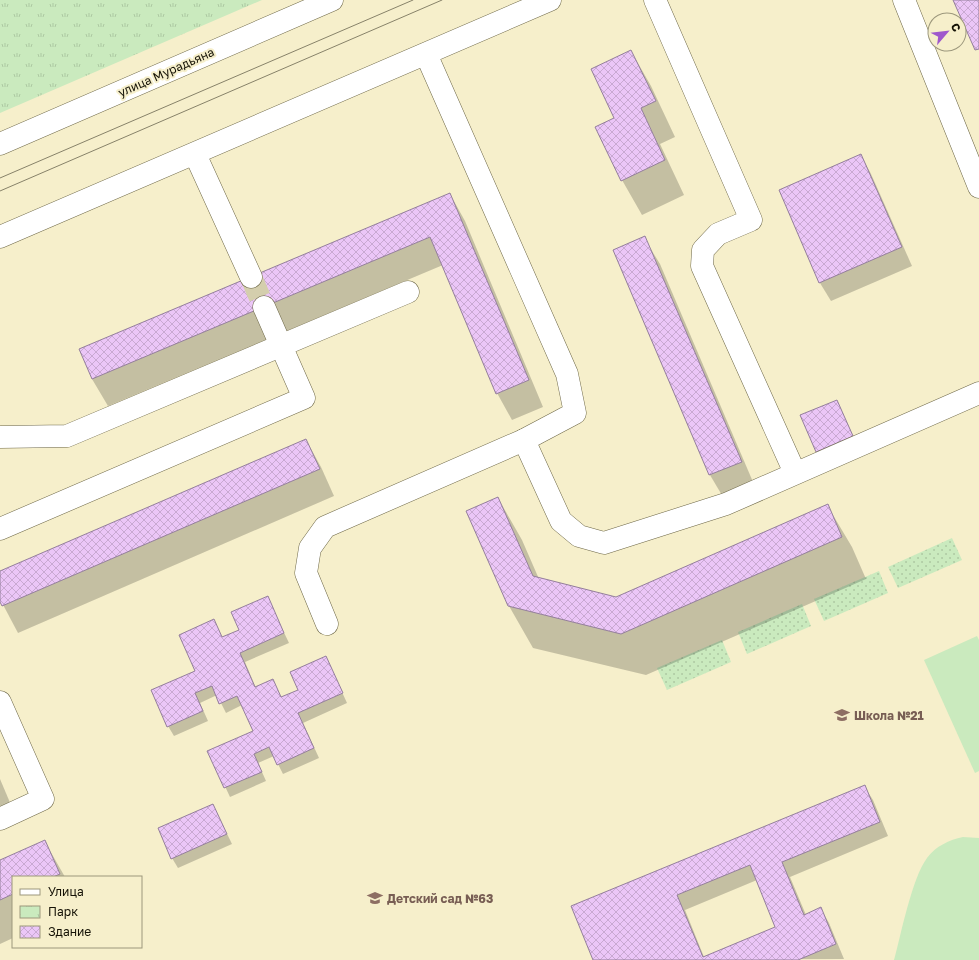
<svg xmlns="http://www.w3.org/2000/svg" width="979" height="960" viewBox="0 0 979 960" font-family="'Golos Text',sans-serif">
	<defs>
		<pattern id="grass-dots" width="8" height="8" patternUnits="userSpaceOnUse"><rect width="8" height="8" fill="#caeabe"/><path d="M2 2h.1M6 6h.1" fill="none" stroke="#adc8a2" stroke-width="1.8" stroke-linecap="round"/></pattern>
		<pattern id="park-tufts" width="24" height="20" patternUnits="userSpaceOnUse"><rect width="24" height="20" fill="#caeabe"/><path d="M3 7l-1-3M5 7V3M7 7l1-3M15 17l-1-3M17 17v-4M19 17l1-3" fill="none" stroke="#adc8a2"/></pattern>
		<pattern id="building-cross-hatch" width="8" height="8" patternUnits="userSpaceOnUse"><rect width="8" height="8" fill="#ebc6f7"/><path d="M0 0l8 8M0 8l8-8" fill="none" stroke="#c9a9d2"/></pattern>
	</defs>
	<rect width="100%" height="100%" fill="#f6efcb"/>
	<g fill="url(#grass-dots)">
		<path d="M 952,538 L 962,560 L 898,588 L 888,567 Z"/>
		<path d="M 879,571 L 888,593 L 824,621 L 814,599 Z"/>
		<path d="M 802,604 L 811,626 L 747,654 L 738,632 Z"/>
		<path d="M 722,640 L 731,662 L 667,690 L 657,668 Z"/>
	</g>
	<path fill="url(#park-tufts)" d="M 0,0 L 262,0 L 0,113 Z"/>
	<g fill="#caeabe">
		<path d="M 977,636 L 979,640 L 979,771 L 975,773 L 924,660 Z"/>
		<path d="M 963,837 L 979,838 L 979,960 L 894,960 C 901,934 912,878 927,858 C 936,846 949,840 963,837 Z"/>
	</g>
	<g fill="#0003" fill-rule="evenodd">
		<path d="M 631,51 L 651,86 L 675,137 L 660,144 L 684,195 L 642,215 L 622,180 L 615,118 Z"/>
		<path d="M 861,155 L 871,174 L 912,266 L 831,301 L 820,283 L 780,190 Z"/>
		<path d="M 450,194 L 465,221 L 543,407 L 512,420 L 497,393 L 443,265 L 108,406 L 92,379 L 80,350 Z"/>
		<path d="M 644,238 L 660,264 L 756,489 L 726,502 L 710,475 L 614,251 Z"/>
		<path d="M 837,401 L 858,446 L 822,461 L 817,451 Z"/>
		<path d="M 306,440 L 321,467 L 334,496 L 18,633 L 0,599 L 0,572 Z"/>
		<path d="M 498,498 L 522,540 L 539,579 L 616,598 L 827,505 L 852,547 L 866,579 L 646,675 L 533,648 L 509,606 Z"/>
		<path d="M 267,597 L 289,643 L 245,662 L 256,688 L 272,680 L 282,698 L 299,691 L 326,657 L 347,703 L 303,723 L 319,758 L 283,774 L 274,756 L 258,763 L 266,781 L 230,797 L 209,752 L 254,732 L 242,705 L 226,713 L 217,695 L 200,703 L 208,721 L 174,736 L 168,726 L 197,671 L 214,621 L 223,638 L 240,631 Z"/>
		<path d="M 0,779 L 14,812 L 0,818 Z"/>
		<path d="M 864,786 L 873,800 L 888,836 L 790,877 L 806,915 L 821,909 L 829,923 L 844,959 L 594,960 L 573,907 ZM 757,880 L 777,927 L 704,957 L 685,910 Z"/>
		<path d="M 213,805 L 232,844 L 178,868 L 172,858 Z"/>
		<path d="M 45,842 L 65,877 L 13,877 L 13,938 L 0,944 L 0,861 Z"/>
	</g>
	<g fill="url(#building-cross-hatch)" stroke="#947f9b" fill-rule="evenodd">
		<path d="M 953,0 L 979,0 L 979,49 L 975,50 Z"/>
		<path d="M 631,50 L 656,101 L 641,108 L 665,160 L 621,181 L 595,127 L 614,118 L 591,69 Z"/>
		<path d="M 861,154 L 902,247 L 819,283 L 779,190 Z"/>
		<path d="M 450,193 L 529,380 L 496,394 L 430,237 L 92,379 L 79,349 Z"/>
		<path d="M 645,236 L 742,462 L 709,475 L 613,250 Z"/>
		<path d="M 837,400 L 853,436 L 816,452 L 800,415 Z"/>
		<path d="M 306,439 L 320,469 L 2,606 L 0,602 L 0,571 Z"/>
		<path d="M 498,497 L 533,576 L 616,597 L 828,504 L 842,537 L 621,634 L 508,606 L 466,511 Z"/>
		<path d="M 268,596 L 284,633 L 240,653 L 255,687 L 273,679 L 281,697 L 298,690 L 290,672 L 326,656 L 343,693 L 298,713 L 314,748 L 277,765 L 269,747 L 254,754 L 262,772 L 224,788 L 207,751 L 253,731 L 237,696 L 219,704 L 212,686 L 195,693 L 203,711 L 167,727 L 151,690 L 195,671 L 179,635 L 214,619 L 222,637 L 239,630 L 231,612 Z"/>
		<path d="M 865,785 L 880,822 L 782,862 L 804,915 L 821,907 L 836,944 L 798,960 L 593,960 L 571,906 ZM 750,865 L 775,927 L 703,957 L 677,895 Z"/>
		<path d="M 213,804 L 227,834 L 171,859 L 158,828 Z"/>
		<path d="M 45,840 L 60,874 L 53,877 L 13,877 L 13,894 L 0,900 L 0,860 Z"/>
	</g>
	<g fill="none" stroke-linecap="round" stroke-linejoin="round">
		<path stroke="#d4cead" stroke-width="22" stroke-dasharray="22 11" stroke-linecap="butt" d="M 251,277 L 264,307"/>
		<g stroke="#6e6848" stroke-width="23">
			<g id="minor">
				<path d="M 655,0 L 751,220 L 718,234 L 703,250 L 702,266 L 795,473"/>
				<path d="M 904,0 L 979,187"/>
				<path d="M 426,54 L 567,374 L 575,413 L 524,440 L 561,521 L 579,536 L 604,543 L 726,504 L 979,393"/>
				<path d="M 195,154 L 251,277"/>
				<path d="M 0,237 L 550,0"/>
				<path d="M 0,437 L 67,436 L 408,292"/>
				<path d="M 0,529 L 304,398 L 264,307"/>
				<path d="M 327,624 L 306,573 L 310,548 L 325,527 L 524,440"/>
				<path d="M 0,702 L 43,799 L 0,819"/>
			</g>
		</g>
		<g stroke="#6e6848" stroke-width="23">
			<path id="major" d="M 0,144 L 332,0"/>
		</g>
		<use href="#minor" stroke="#fff" stroke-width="22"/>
		<use href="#major" stroke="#fff" stroke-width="22"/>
		<g stroke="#878269" stroke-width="1">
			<path d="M 0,178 L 413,0"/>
			<path d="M 0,191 L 442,0"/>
		</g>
	</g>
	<defs>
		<g id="school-bare" transform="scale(1.2)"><path d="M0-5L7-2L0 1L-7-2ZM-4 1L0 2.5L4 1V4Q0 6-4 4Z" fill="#8d6e63" stroke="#f6efcb" stroke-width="2.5" paint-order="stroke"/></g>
	</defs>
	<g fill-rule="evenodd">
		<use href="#school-bare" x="842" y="715"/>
		<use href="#school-bare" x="375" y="898"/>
	</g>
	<g text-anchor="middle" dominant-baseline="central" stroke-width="4" stroke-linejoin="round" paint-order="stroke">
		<g font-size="12" fill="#151206" stroke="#f6efcb">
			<text transform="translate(166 72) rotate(-24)">улица Мурадьяна</text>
		</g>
		<g font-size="12" font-weight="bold" fill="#785e54" stroke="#f6efcb" text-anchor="start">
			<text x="854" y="715">Школа №21</text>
			<text x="387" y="898">Детский сад №63</text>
		</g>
	</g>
	<rect x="12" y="876" width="130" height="72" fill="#f6efcb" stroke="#9c977c"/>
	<rect x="20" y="889" width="20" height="6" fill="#ffffff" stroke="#9c977c"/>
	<text x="48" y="896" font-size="12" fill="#151206">Улица</text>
	<rect x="20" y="906" width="20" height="12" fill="url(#park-tufts)" stroke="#9c977c"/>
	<text x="48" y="916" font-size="12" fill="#151206">Парк</text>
	<rect x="20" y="926" width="20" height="12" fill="url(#building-cross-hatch)" stroke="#9c977c"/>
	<text x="48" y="936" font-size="12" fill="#151206">Здание</text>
	<g transform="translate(947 32) rotate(62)"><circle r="19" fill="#f6efcb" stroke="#9c977c"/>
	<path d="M0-3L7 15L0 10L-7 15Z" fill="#9f58cc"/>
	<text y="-6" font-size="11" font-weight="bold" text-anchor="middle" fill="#151206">С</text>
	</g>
</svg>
